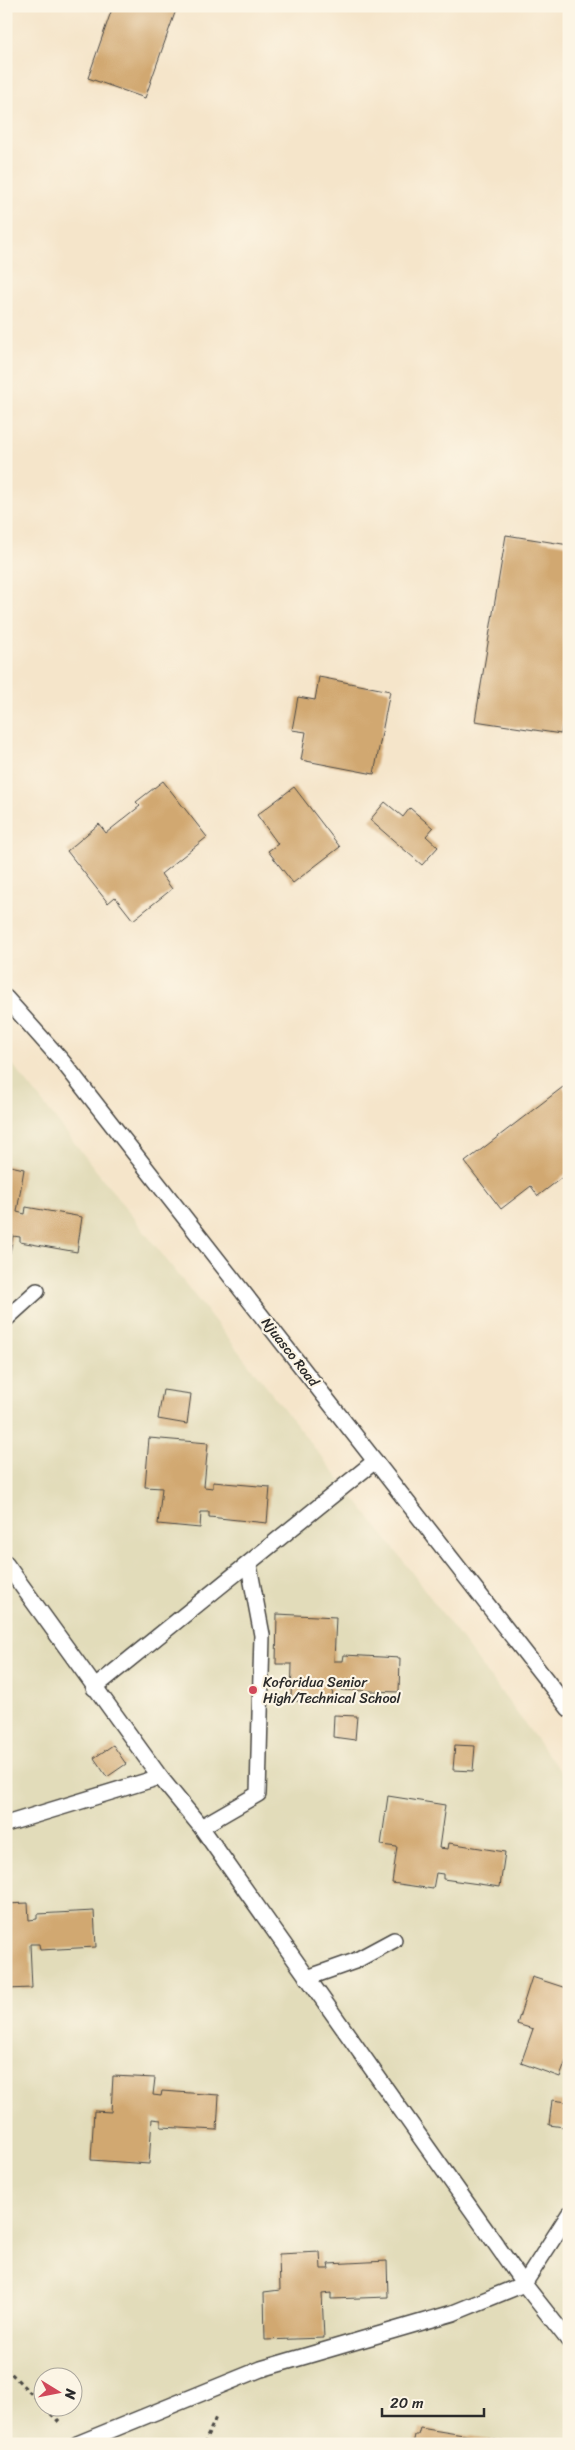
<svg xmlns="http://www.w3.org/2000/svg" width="575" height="2450" viewBox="0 0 575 2450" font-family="Sriracha,sans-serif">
	<rect width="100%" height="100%" fill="#fcf5e5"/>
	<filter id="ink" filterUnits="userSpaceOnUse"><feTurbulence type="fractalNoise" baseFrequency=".02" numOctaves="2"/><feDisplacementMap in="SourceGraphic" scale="10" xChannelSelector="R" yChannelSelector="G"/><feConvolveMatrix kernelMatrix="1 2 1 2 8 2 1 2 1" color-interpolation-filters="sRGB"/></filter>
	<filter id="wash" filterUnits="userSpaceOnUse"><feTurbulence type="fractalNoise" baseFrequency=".0096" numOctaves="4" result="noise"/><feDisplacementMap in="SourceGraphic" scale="20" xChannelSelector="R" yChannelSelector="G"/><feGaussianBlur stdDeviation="1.12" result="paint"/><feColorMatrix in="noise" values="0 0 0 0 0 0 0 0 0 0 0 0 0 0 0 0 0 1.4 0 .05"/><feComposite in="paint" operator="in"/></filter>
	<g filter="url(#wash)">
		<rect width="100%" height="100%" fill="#f5e5ca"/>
		<path fill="#e2dcba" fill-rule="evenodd" d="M 6,1056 L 398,1554 L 569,1783 L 569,2444 L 6,2444 ZM 42,2378 L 72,2378 L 72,2408 L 42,2408 Z"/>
		<g id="blocks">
			<g fill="#d1a871">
				<path d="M 113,6 L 177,7 L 145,98 L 88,78 Z"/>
				<path d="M 506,535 L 569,545 L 569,685 L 561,734 L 475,721 Z"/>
				<path d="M 319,677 L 390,691 L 374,774 L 301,760 L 306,732 L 292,730 L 298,697 L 315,700 Z"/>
				<path d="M 163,781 L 207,837 L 161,874 L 172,889 L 133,920 L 115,897 L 108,903 L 67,851 L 99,824 L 106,833 L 140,806 L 136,802 Z"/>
				<path d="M 294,787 L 340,847 L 293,883 L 268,851 L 278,844 L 257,815 Z"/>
				<path d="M 385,802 L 403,817 L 410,808 L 433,828 L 426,836 L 438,847 L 422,865 L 370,820 Z"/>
				<path d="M 563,1087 L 569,1094 L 569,1172 L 538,1196 L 531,1186 L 501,1209 L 465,1162 Z"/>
				<path d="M 6,1165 L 24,1169 L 17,1212 L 25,1214 L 26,1207 L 82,1217 L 77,1252 L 20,1242 L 20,1237 L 13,1236 L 10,1253 L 6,1252 Z"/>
				<path d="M 163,1390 L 191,1394 L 187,1424 L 158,1419 Z"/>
				<path d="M 149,1438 L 208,1443 L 204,1487 L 213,1488 L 213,1482 L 270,1487 L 267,1523 L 209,1517 L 209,1512 L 201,1512 L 200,1528 L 158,1524 L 162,1488 L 145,1487 Z"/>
				<path d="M 277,1614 L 336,1617 L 334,1661 L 343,1661 L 344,1655 L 400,1658 L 399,1692 L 341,1690 L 341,1686 L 333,1685 L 332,1702 L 291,1701 L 292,1664 L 276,1664 Z"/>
				<path d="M 334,1715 L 357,1716 L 355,1740 L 333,1737 Z"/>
				<path d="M 113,1745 L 126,1764 L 107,1777 L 94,1758 Z"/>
				<path d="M 455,1745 L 475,1746 L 473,1771 L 453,1770 Z"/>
				<path d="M 388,1796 L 445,1805 L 439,1848 L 448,1849 L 449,1843 L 505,1852 L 500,1887 L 443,1879 L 443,1874 L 436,1873 L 433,1889 L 392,1883 L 397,1847 L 381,1845 Z"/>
				<path d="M 28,1903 L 29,1920 L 37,1919 L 37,1914 L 94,1911 L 96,1947 L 40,1950 L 39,1944 L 30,1944 L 32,1988 L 6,1989 L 6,1904 Z"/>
				<path d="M 532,1977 L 569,1989 L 569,2062 L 566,2061 L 560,2077 L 521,2063 L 533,2029 L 517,2024 Z"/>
				<path d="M 113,2076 L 155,2078 L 153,2095 L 161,2096 L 162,2091 L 219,2095 L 217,2130 L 161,2127 L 161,2120 L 152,2119 L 149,2164 L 91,2160 L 94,2111 L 111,2112 Z"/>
				<path d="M 552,2100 L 568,2102 L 564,2127 L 549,2125 Z"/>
				<path d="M 320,2252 L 321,2269 L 329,2269 L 328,2264 L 387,2261 L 388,2297 L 331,2299 L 331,2293 L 322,2294 L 324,2338 L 265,2340 L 264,2292 L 280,2290 L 279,2254 Z"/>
				<path d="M 420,2428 L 513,2443 L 513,2444 L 413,2444 L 415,2435 L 418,2435 Z"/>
			</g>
		</g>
	</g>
	<g filter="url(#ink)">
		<use href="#blocks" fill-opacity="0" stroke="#494743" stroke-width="1"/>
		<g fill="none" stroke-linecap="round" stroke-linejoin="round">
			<g stroke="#494743" stroke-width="18">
				<g id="service">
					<path d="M 6,998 L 63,1062 L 569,1709"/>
					<path d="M 6,1319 L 37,1291"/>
					<path d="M 6,1564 L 160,1777 L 201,1827 L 524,2284 L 569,2341"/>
					<path d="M 94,1688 L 375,1461"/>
					<path d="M 6,1824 L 160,1777"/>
					<path d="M 201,1827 L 258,1794 L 262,1635 L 249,1566"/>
					<path d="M 307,1978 L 355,1961 L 394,1940"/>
					<path d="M 77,2444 L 261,2369 L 453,2313 L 524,2284 L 569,2214"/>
				</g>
			</g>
			<g stroke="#494743" stroke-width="3" stroke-dasharray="4 4" stroke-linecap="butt">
				<path d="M 6,2368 L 42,2405"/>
				<path d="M 45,2408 L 62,2425"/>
				<path d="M 204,2444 L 217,2415"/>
			</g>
			<use href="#service" stroke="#fff" stroke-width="15"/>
		</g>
	</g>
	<circle fill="#d1495b" stroke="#fcf5e5" stroke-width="2" cx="253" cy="1690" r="5"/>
	<g text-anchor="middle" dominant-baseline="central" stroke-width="4.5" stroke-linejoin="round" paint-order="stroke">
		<g font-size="14" fill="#2b2b2b" stroke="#fcf5e5">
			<text transform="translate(290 1352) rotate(52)">Njuasco Road</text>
		</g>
		<g font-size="14" fill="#2b2b2b" stroke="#fcf5e5" text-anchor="start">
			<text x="263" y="1682">Koforidua Senior<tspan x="263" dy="16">High/Technical School</tspan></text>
		</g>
	</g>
	<rect width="575" height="2450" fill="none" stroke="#fcf5e5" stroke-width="25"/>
	<g transform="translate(58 2392) rotate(100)"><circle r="24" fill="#fcf5e5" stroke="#a8a49b"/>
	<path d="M0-4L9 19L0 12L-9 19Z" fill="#d1495b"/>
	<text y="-8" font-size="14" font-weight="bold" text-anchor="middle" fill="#2b2b2b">N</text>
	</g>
	<path d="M382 2408v8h102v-8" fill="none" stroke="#2b2b2b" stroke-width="2.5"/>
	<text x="390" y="2408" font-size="15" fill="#2b2b2b" stroke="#fcf5e5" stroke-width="4" paint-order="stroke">20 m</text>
</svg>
